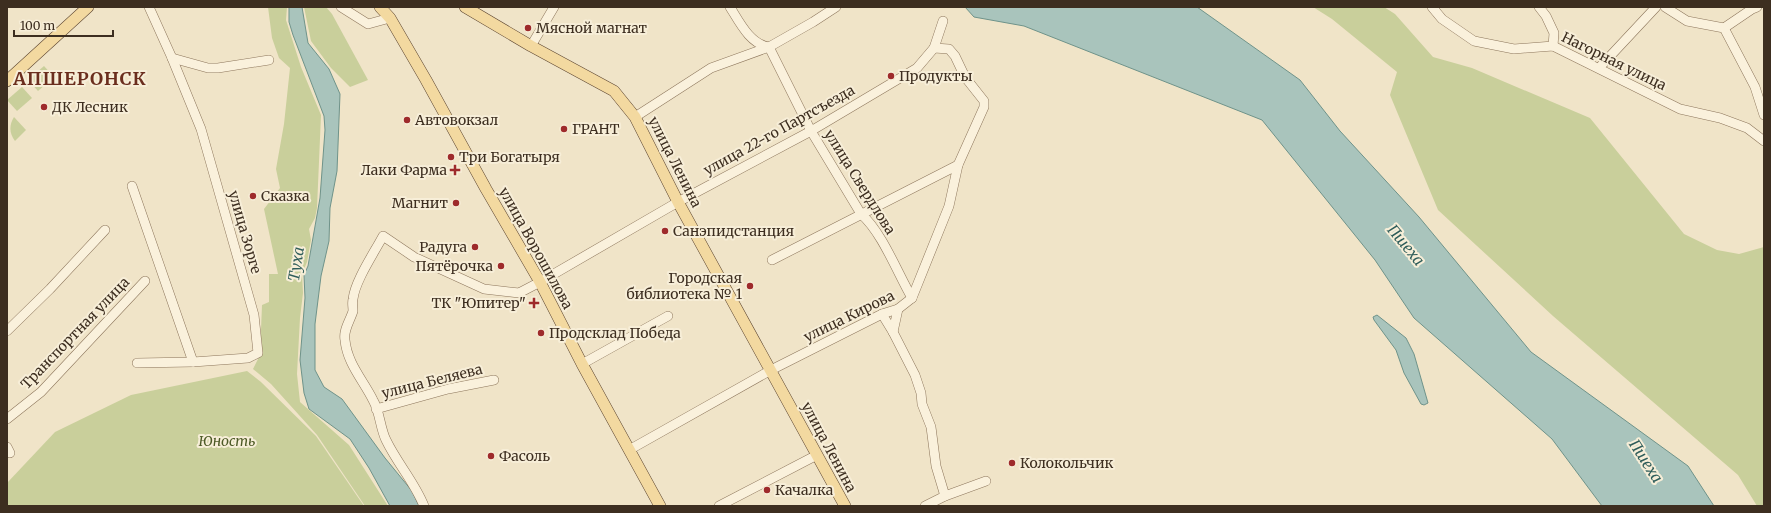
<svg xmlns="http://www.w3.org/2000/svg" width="1771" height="513" viewBox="0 0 1771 513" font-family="Merriweather,serif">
	<rect width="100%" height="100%" fill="#f0e4c8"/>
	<g fill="#c9cf9b">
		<path d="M 268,7 L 287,7 L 286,20 L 301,67 L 321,115 L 317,208 L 315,218 L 309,229 L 311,240 L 307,262 L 302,274 L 303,293 L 300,318 L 297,374 L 300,402 L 349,445 L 388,506 L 365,506 L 317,435 L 271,384 L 253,369 L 260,355 L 262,305 L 269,302 L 269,274 L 278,274 L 264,209 L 280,188 L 276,169 L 284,124 L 290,68 L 279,58 L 272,38 Z"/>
		<path d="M 304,7 L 326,7 L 332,14 L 368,80 L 350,87 L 331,68 L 311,41 Z"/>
		<path d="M 1313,7 L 1384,7 L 1395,14 L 1433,57 L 1472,68 L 1590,118 L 1684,234 L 1717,250 L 1739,254 L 1764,247 L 1764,506 L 1757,506 L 1738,475 L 1553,316 L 1438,210 L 1390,95 L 1397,72 L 1332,19 Z"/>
		<path d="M 44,66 L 54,77 L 38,91 L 28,80 Z"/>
		<path d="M 22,87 L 32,98 L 17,111 L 7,100 Z"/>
		<path d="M 14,117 L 26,130 L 15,141 C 9,133 9,125 14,117 Z"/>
		<path d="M 247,371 L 261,382 L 316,436 L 364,506 L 7,506 L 7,483 L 55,432 L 131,395 Z"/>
	</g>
	<g fill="#a9c4bc" stroke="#6f938a">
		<path d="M 289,7 L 302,7 L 308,43 L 329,69 L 340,94 L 337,171 L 330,208 L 329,241 L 321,276 L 315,324 L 315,370 L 324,387 L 342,399 L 385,458 L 412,491 L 419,506 L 390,506 L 369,468 L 350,439 L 309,409 L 304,393 L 300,360 L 305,298 L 304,275 L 308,266 L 320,198 L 325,130 L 324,116 L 293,35 L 289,22 Z"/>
		<path d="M 965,7 L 1197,7 L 1300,80 L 1340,131 L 1419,217 L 1531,352 L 1688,466 L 1714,506 L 1602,506 L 1552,439 L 1414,318 L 1375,260 L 1262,120 L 1024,26 L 974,17 Z"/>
		<path d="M 1377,315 L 1406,338 L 1414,354 L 1428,403 L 1424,405 L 1421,404 L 1404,373 L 1396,350 L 1374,320 L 1373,317 Z"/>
	</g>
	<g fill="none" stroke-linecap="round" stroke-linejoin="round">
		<g stroke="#8d765c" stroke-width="10">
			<g id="minor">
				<path d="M 341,7 L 368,24 L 390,18"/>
				<path d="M 730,7 C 740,23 750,44 769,47 L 811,131 L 861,214 C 882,232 898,274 912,298"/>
				<path d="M 1432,7 L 1442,19 L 1474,41 L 1514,49 L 1553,46 L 1680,109 L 1720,118 L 1747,128 L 1764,141"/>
				<path d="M 1539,7 L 1546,16 L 1554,33 L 1553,46"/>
				<path d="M 1665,7 L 1687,21 L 1724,28 L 1755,87 L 1764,115"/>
				<path d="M 1724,28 L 1752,9 L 1757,7"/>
				<path d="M 531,46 L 554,7"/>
				<path d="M 172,58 L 208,68 L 218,68 L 269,60"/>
				<path d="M 1599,68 L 1656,7"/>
				<path d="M 635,117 L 711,68 L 769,47 L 813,22 L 836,7"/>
				<path d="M 132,186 L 193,362"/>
				<path d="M 772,260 L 958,165"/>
				<path d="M 882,314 L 893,332 L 915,375 L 921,393 L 922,404 L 931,427 L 936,466 L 945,496"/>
				<path d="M 7,331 L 50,289 L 105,230"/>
				<path d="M 893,332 L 898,309"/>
				<path d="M 137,363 L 193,362 L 248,358 L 258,353 L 254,315 L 201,129 L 172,58 L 149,7"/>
				<path d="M 582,364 L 668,316"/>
				<path d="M 376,409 L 448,389 L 494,380"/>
				<path d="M 7,419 L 41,392 L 145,281"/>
				<path d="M 7,447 L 10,453"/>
				<path d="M 629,450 L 771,370 L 882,314 L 898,309 L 912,298 L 949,206 L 958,165 L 984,107 L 984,101 L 965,77 L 955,56 L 949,49 L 934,48"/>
				<path d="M 424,506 C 415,483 397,463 386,440 C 380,428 380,412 373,400 C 363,380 347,363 345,340 C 343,330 350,321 353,311 C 353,307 352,303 353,299 C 355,281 374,253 383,236 L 414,257 L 484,289 L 519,293 L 540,282 L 678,202 L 811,131 L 917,68 L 934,48 L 943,21"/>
				<path d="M 719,506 L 817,455"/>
				<path d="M 925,506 L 945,496 L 986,481"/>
			</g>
		</g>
		<g stroke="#5b4430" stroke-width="12">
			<g id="major">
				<path d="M 380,7 L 390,18 L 426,80 L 486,189 L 540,282 L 582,364 L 660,506"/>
				<path d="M 465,7 L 531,46 L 614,91 L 635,117 L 678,202 L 845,506"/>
				<path d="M 7,81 L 88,7"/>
			</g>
		</g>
		<use href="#minor" stroke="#faf1dc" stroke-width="9"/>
		<use href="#major" stroke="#f3d9a0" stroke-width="11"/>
	</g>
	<g fill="#9e2a2b" stroke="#f7eed8" stroke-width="1.5">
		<circle cx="528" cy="28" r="4"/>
		<circle cx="891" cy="76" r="4"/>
		<circle cx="44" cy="107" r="4"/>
		<circle cx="407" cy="120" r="4"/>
		<circle cx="564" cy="129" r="4"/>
		<circle cx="451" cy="157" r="4"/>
		<path d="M453 164h4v4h4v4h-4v4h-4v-4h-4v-4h4z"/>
		<circle cx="253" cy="196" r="4"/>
		<circle cx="456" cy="203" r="4"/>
		<circle cx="665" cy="231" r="4"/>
		<circle cx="475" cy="247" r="4"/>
		<circle cx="501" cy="266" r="4"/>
		<circle cx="750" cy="286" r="4"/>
		<path d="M532 297h4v4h4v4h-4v4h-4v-4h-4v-4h4z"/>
		<circle cx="541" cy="333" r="4"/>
		<circle cx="491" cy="456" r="4"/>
		<circle cx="1012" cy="463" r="4"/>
		<circle cx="767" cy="490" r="4"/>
	</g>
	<g text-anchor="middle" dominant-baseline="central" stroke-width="4" stroke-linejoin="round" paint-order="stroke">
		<g font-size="14" fill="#3d2e20" stroke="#f7eed8" text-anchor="start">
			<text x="536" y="28">Мясной магнат</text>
			<text x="899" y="76">Продукты</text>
			<text x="52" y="107">ДК Лесник</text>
			<text x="415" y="120">Автовокзал</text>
			<text x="572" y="129">ГРАНТ</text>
			<text x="459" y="157">Три Богатыря</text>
			<text x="447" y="170" text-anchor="end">Лаки Фарма</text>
			<text x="261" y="196">Сказка</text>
			<text x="448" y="203" text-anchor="end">Магнит</text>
			<text x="673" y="231">Санэпидстанция</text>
			<text x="467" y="247" text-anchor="end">Радуга</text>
			<text x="493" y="266" text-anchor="end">Пятёрочка</text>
			<text x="742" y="278" text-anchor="end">Городская<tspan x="742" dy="16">библиотека № 1</tspan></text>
			<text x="526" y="303" text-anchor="end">ТК "Юпитер"</text>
			<text x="549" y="333">Продсклад Победа</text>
			<text x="499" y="456">Фасоль</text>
			<text x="1020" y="463">Колокольчик</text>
			<text x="775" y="490">Качалка</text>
		</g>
		<g font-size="14" fill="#3d2e20" stroke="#f7eed8">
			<text transform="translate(1614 61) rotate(26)">Нагорная улица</text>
			<text transform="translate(779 130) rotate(-29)">улица 22-го Партсъезда</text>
			<text transform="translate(675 162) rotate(63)">улица Ленина</text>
			<text transform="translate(860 182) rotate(58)">улица Свердлова</text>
			<text transform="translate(245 232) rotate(74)">улица Зорге</text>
			<text transform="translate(536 248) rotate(61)">улица Ворошилова</text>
			<text transform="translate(849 316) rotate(-26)">улица Кирова</text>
			<text transform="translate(75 333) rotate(-46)">Транспортная улица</text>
			<text transform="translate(432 381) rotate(-14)">улица Беляева</text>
			<text transform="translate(829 447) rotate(62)">улица Ленина</text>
		</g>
		<g font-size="14" font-style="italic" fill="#4d5a26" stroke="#f7eed8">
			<text x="227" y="441">Юность</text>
		</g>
		<g font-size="15" font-style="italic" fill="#2f5d5a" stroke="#f7eed8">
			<text transform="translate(1406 245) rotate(50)">Пшеха</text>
			<text transform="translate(296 264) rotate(-81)">Туха</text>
			<text transform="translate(1646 461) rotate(57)">Пшеха</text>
		</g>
		<g font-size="18" font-weight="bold" letter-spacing="1" fill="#6b2e1e" stroke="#f7eed8">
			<text x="80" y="78">АПШЕРОНСК</text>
		</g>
	</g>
	<rect width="1771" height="513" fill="none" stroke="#3d2e20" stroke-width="16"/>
	<path d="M14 30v6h99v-6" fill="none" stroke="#3d2e20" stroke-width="2"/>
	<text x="20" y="30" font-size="12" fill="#3d2e20" stroke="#f7eed8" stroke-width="3" paint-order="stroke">100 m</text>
</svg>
